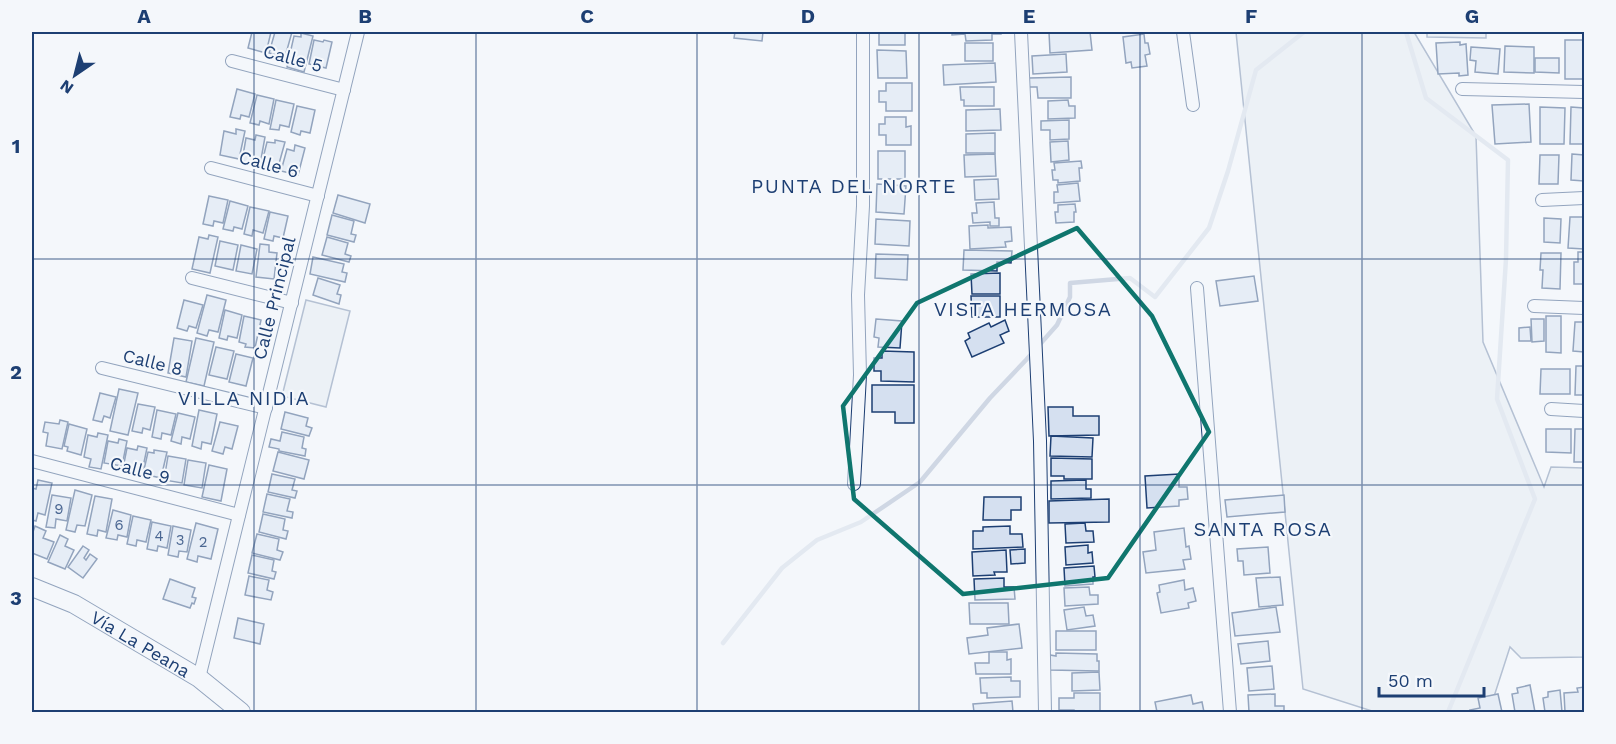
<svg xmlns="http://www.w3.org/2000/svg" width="1616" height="744" viewBox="0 0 1616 744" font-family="'Work Sans',sans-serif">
	<rect width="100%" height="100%" fill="#f4f7fb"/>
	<g fill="#e3e9f0" stroke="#687fa3" stroke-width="1.5">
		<path d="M 1236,32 L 1414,32 L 1476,136 L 1483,342 L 1544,487 L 1551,467 L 1584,468 L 1584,657 L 1521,658 L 1510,647 L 1489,712 L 1375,712 L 1303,689 Z"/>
		<path d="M 1427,32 L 1486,32 L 1486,38 L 1427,37 Z"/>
		<path d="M 306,300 L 350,311 L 326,407 L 282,396 Z"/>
	</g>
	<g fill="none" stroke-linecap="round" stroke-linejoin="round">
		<g stroke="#cfd7e4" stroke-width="4.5">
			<path d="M 1406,32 L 1426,98 L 1508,160 L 1506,259 L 1497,399 L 1535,499 L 1448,712"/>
			<path d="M 723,643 L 782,568 L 817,540 L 861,522 L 920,482 L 990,398 L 1026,360 L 1057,325 L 1070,297 L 1070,283 L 1130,278 L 1155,297 L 1209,228 L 1228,171 L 1256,70 L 1304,32"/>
		</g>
	</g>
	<g fill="#d5e0f0" stroke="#1d3f73" stroke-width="1.5">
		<path d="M 252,32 L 271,32 L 266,53 L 248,48 Z"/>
		<path d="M 275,32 L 292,32 L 285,57 L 269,53 Z"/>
		<path d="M 735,32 L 763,32 L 762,41 L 734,38 Z"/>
		<rect x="879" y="32" width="26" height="13"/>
		<path d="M 952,32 L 1001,32 L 1001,34 L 992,34 L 992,40 L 966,41 L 965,34 L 952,35 Z"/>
		<path d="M 1049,32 L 1090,32 L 1092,50 L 1050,53 Z"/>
		<path d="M 301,33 L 313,36 L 304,72 L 287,67 L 294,36 L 301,37 Z"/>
		<path d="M 1144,34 L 1145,43 L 1148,43 L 1150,54 L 1145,55 L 1147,66 L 1132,68 L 1131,62 L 1126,63 L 1123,37 Z"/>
		<path d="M 314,40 L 323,42 L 324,40 L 332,42 L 326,68 L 309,64 Z"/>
		<rect x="1565" y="40" width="19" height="39"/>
		<path d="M 1460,42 L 1460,45 L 1466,44 L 1468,75 L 1459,76 L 1459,73 L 1438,74 L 1436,43 Z"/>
		<rect x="965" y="43" width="28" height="18"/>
		<path d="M 1505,46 L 1534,47 L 1534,73 L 1504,72 Z"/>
		<path d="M 1471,47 L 1500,49 L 1498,74 L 1475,72 L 1476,61 L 1470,60 Z"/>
		<path d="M 877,50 L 906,51 L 907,78 L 878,78 Z"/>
		<path d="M 1066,54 L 1067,72 L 1033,74 L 1032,56 Z"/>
		<path d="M 1535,58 L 1559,58 L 1559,73 L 1535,72 Z"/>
		<path d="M 995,63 L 996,82 L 944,85 L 943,65 Z"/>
		<path d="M 1071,77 L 1071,98 L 1038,98 L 1037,87 L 1029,87 L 1029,78 Z"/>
		<path d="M 886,83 L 912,83 L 912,111 L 886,111 L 886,102 L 879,102 L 879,91 L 886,91 Z"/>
		<path d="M 960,87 L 994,87 L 994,106 L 964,106 L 964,100 L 961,100 Z"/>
		<path d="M 237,89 L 255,94 L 249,117 L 241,115 L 240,119 L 230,117 Z"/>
		<path d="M 257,95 L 274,99 L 269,124 L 260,121 L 259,125 L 250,123 Z"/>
		<path d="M 276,100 L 294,104 L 289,127 L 280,125 L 279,130 L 270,129 Z"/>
		<path d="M 1068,100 L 1069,106 L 1075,106 L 1075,118 L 1048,119 L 1048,101 Z"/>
		<path d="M 1529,104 L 1531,142 L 1495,144 L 1492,105 Z"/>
		<path d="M 297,106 L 315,110 L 310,133 L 301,131 L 300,135 L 291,132 Z"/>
		<path d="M 1540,107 L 1565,108 L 1564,144 L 1540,144 Z"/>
		<path d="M 1571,107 L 1584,108 L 1584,144 L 1570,144 Z"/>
		<path d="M 1000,109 L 1001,130 L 966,131 L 966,110 Z"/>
		<path d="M 885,117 L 906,117 L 906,127 L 911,126 L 911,145 L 886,145 L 886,135 L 879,135 L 879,124 L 885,124 Z"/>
		<path d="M 1069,120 L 1069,139 L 1050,140 L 1050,130 L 1041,130 L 1041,121 Z"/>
		<path d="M 236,129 L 245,131 L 239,159 L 220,155 L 224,131 L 236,134 Z"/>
		<path d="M 995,133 L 995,153 L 966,153 L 966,134 Z"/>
		<path d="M 256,135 L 265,137 L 260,165 L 242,161 L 246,138 L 255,140 Z"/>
		<path d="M 275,140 L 285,142 L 277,171 L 261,166 L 267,142 L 275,143 Z"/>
		<path d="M 1068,141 L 1069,160 L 1051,162 L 1050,142 Z"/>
		<path d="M 295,145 L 305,148 L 298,175 L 281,171 L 287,149 L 294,151 Z"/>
		<rect x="878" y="151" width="27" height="28"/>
		<path d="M 995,154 L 996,176 L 965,177 L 964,155 Z"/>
		<path d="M 1572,154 L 1584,155 L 1584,181 L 1571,180 Z"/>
		<path d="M 1540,155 L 1559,155 L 1558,184 L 1539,184 Z"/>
		<path d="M 1081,161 L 1082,168 L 1079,168 L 1080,181 L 1058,183 L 1058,180 L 1053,180 L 1052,170 L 1055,170 L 1054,163 Z"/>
		<path d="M 998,179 L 999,199 L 975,200 L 974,180 Z"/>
		<path d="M 1078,183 L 1080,201 L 1054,203 L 1054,192 L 1058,192 L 1057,185 Z"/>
		<path d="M 877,184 L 906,186 L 904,214 L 876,212 Z"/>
		<path d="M 338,195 L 370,204 L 365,223 L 333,213 Z"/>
		<path d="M 209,196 L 228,200 L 223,223 L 214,221 L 213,226 L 203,224 Z"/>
		<path d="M 230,201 L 248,206 L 242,229 L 234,227 L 233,231 L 223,229 Z"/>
		<path d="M 994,202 L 995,218 L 999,218 L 999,226 L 990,226 L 990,222 L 973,223 L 972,213 L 977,213 L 976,203 Z"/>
		<path d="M 1075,204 L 1076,212 L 1074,212 L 1074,222 L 1056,223 L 1055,212 L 1058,212 L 1058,205 Z"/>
		<path d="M 250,207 L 269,211 L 263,233 L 253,230 L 252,236 L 244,234 Z"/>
		<path d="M 270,212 L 288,216 L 283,238 L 274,236 L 273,241 L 264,239 Z"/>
		<path d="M 332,215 L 354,221 L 351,234 L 356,235 L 354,242 L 327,235 Z"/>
		<path d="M 1570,217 L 1584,217 L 1584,249 L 1568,248 Z"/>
		<path d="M 1544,218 L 1561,219 L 1560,243 L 1544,242 Z"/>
		<path d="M 876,219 L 910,221 L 909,246 L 875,244 Z"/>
		<path d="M 988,225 L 988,228 L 1011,227 L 1012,241 L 1005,242 L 1006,247 L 970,249 L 969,226 Z"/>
		<path d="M 209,235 L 218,237 L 210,273 L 192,269 L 199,237 L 208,239 Z"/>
		<path d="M 327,237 L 348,243 L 345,254 L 351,256 L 349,262 L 322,255 Z"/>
		<path d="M 220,241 L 238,245 L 233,270 L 215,266 Z"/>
		<path d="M 260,244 L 269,245 L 269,252 L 277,253 L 274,279 L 256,277 Z"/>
		<path d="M 241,245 L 257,249 L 252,274 L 236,271 Z"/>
		<path d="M 964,250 L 1012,251 L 1011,263 L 997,262 L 997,271 L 963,270 Z"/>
		<path d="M 1578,252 L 1584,252 L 1584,284 L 1574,284 L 1574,262 L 1578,262 Z"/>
		<path d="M 1541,253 L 1561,253 L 1560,289 L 1542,288 L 1543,270 L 1540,270 Z"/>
		<path d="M 876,254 L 908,255 L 907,280 L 875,278 Z"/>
		<path d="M 313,257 L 344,264 L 342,272 L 347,273 L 345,282 L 310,274 Z"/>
		<path d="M 1000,273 L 1000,294 L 972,294 L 971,274 Z"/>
		<path d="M 1254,276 L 1258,301 L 1220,306 L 1216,281 Z"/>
		<path d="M 318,278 L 340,285 L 337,294 L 341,295 L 339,304 L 313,295 Z"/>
		<path d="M 207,295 L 226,300 L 218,332 L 209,330 L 207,336 L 197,333 Z"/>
		<path d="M 971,296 L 1000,296 L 1000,317 L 972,317 Z"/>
		<path d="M 184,300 L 203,305 L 196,328 L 189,326 L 187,331 L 177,328 Z"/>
		<path d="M 225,310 L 242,315 L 237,338 L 228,336 L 227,340 L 219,338 Z"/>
		<path d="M 244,316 L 261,320 L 255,348 L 245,347 L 246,344 L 239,342 Z"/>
		<path d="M 1546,316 L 1561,316 L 1561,353 L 1546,352 Z"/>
		<path d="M 876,319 L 902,321 L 900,348 L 878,347 L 879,338 L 874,337 Z"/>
		<path d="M 1531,319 L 1544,319 L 1544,341 L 1532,342 Z"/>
		<path d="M 1005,320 L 1009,331 L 1000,335 L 1004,343 L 972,357 L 965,341 L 970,338 L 968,333 L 989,323 L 991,327 Z"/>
		<path d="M 1575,322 L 1584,322 L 1584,352 L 1573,351 Z"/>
		<path d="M 1530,327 L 1531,341 L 1519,341 L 1519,328 Z"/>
		<path d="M 174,338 L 192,341 L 186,377 L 168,373 Z"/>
		<path d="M 196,338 L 214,342 L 204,386 L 186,382 Z"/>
		<path d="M 216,347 L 234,351 L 227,379 L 209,375 Z"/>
		<path d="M 882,351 L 914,352 L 914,382 L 881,381 L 881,371 L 874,371 L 874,358 L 882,358 Z"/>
		<path d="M 236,354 L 253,358 L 246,386 L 229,382 Z"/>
		<path d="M 1576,366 L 1584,366 L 1584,395 L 1575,395 Z"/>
		<path d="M 1541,369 L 1570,369 L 1570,394 L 1540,394 Z"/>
		<path d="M 872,385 L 914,385 L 914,423 L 895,423 L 895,412 L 872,412 Z"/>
		<path d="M 119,389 L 138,393 L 128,435 L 110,431 Z"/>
		<path d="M 100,393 L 116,397 L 110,418 L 104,416 L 102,422 L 93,420 Z"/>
		<path d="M 138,404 L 155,407 L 150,430 L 143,428 L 142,433 L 132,431 Z"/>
		<path d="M 1048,407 L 1073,407 L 1073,416 L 1099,416 L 1099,435 L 1049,436 Z"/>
		<path d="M 157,410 L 176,414 L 171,435 L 162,433 L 161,439 L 152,437 Z"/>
		<path d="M 199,410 L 217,414 L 211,444 L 202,442 L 201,449 L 192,446 Z"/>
		<path d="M 285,412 L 308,418 L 306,426 L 312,428 L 309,436 L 281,429 Z"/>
		<path d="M 178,413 L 195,417 L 190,439 L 182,437 L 181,444 L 171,441 Z"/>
		<path d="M 60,420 L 68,422 L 62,449 L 46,446 L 48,433 L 43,432 L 45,422 L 59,424 Z"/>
		<path d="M 220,422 L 238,426 L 232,449 L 225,447 L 223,454 L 212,451 Z"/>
		<path d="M 69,424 L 87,429 L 81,455 L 67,451 L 68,447 L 64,446 Z"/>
		<path d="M 1546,429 L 1571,429 L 1571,453 L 1546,452 Z"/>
		<path d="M 1575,429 L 1584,429 L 1584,462 L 1574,462 Z"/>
		<path d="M 282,432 L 304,437 L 302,448 L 306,449 L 305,456 L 279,451 L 279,449 L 269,447 L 271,439 L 280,441 Z"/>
		<path d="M 98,433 L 108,435 L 101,469 L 89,467 L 91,459 L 84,457 L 88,435 L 97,437 Z"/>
		<path d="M 1051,436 L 1093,438 L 1092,457 L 1050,456 Z"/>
		<path d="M 119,439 L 127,441 L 122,466 L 104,463 L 108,441 L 118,443 Z"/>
		<path d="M 138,446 L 147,448 L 142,472 L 123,468 L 127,448 L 137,450 Z"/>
		<path d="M 154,450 L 167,452 L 161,478 L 143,474 L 148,452 L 154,453 Z"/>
		<path d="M 278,452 L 309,460 L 304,479 L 273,471 Z"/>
		<path d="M 168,456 L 186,459 L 182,483 L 164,480 Z"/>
		<path d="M 1051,458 L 1092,459 L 1092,479 L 1064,479 L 1064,476 L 1051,476 Z"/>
		<path d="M 188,460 L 206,463 L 202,488 L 184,485 Z"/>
		<path d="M 209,465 L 227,469 L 221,501 L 202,497 Z"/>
		<path d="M 272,474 L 295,479 L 292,490 L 297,491 L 295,498 L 268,492 Z"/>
		<path d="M 1179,474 L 1179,487 L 1187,487 L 1188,499 L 1179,500 L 1179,506 L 1147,508 L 1145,476 Z"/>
		<path d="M 38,480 L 52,483 L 45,515 L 38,513 L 36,521 L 32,520 L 32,488 L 36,489 Z"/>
		<path d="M 1086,480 L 1086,489 L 1091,489 L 1091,498 L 1051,499 L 1051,481 Z"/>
		<path d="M 75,490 L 92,495 L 85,526 L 77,525 L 75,532 L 66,530 Z"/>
		<path d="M 267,494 L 290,499 L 287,511 L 293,512 L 292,518 L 263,512 Z"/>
		<path d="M 52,495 L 71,498 L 67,521 L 56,519 L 55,528 L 46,527 Z"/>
		<path d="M 1284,495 L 1285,512 L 1227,517 L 1225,500 Z"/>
		<path d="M 95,496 L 112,499 L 106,532 L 98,530 L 97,536 L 87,534 Z"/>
		<path d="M 984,497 L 1021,497 L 1021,510 L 1011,510 L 1011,520 L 983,520 Z"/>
		<path d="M 1109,499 L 1109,522 L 1049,523 L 1049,501 Z"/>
		<path d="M 113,510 L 131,515 L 127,537 L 118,535 L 117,540 L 106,538 Z"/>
		<path d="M 263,514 L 285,519 L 283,530 L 288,531 L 286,539 L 259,532 Z"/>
		<path d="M 133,516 L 151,520 L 146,542 L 137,540 L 136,546 L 127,544 Z"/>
		<path d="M 152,522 L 171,526 L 167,548 L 158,546 L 157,551 L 147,549 Z"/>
		<path d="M 196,523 L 218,529 L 211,559 L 198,556 L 197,562 L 187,559 Z"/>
		<path d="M 1085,523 L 1086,531 L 1093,531 L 1094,542 L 1066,543 L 1065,524 Z"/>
		<path d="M 35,526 L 46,531 L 43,538 L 54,542 L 47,559 L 32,553 L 32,535 Z"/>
		<path d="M 173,526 L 191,530 L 187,552 L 179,551 L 178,557 L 168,555 Z"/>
		<path d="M 1010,526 L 1010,534 L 1022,534 L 1023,547 L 973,549 L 973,531 L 983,531 L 983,527 Z"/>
		<path d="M 1184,528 L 1186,547 L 1189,546 L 1191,559 L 1183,560 L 1185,569 L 1146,573 L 1143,552 L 1156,550 L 1154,532 Z"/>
		<path d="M 257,534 L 279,539 L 277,550 L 283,552 L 280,560 L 252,553 Z"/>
		<path d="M 60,535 L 68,539 L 65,546 L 74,550 L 65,569 L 48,562 Z"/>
		<path d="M 1088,545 L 1088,553 L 1092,552 L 1093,563 L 1066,565 L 1065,547 Z"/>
		<path d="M 83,546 L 89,550 L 84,558 L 86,560 L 90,554 L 97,559 L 83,578 L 68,567 Z"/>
		<path d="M 1268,547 L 1270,573 L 1244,575 L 1243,561 L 1238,561 L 1237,549 Z"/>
		<path d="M 1025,549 L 1025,563 L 1011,564 L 1010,550 Z"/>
		<path d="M 1006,550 L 1007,572 L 994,572 L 995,575 L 973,576 L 972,552 Z"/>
		<path d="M 252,555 L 274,560 L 272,571 L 276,572 L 274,579 L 248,573 Z"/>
		<path d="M 1094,566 L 1095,577 L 1093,577 L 1093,584 L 1065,586 L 1064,568 Z"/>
		<path d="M 249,576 L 269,580 L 267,590 L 273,592 L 271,600 L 245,595 Z"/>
		<path d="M 1280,577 L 1283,605 L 1259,607 L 1256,578 Z"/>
		<path d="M 1004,578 L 1004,587 L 1014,587 L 1015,599 L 975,600 L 974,579 Z"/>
		<path d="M 170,579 L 195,588 L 192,597 L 196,598 L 194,604 L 192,603 L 190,608 L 163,599 Z"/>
		<path d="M 1184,580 L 1185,590 L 1193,588 L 1196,601 L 1188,603 L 1189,608 L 1161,613 L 1157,593 L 1160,592 L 1159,585 Z"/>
		<path d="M 1089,587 L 1090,595 L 1098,595 L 1098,604 L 1065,606 L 1064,588 Z"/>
		<path d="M 969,603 L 1008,603 L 1009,624 L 970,624 Z"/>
		<path d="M 1084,607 L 1086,616 L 1093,615 L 1095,626 L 1067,630 L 1064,610 Z"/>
		<path d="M 1276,607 L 1280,632 L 1235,636 L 1232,613 Z"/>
		<path d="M 238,618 L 264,624 L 260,644 L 234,638 Z"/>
		<path d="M 1019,624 L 1022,648 L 969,654 L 967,638 L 988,635 L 987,628 Z"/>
		<rect x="1056" y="631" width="40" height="19"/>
		<path d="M 1268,641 L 1270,661 L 1241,664 L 1238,644 Z"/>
		<path d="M 989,652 L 1007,652 L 1007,660 L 1011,659 L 1011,674 L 976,674 L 975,663 L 989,663 Z"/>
		<path d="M 1056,653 L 1097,654 L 1097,661 L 1099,661 L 1099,671 L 1050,670 L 1050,655 L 1056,656 Z"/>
		<path d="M 1272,666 L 1274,689 L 1249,691 L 1247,668 Z"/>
		<path d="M 1099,672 L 1100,690 L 1072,691 L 1072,673 Z"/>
		<path d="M 1011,677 L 1011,681 L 1020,681 L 1020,697 L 987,698 L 987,693 L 981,693 L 980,678 Z"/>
		<path d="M 1530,685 L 1535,712 L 1515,712 L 1512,694 L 1518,693 L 1517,688 Z"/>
		<path d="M 1584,687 L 1584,712 L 1565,712 L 1564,693 L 1578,692 L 1577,688 Z"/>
		<path d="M 1560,690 L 1562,712 L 1545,712 L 1543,698 L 1548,697 L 1548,692 Z"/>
		<path d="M 1074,693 L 1100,693 L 1100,712 L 1074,712 L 1074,710 L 1059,710 L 1059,698 L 1074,698 Z"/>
		<path d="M 1275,694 L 1275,706 L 1284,706 L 1284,712 L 1249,712 L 1248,695 Z"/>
		<path d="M 1498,694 L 1502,712 L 1471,712 L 1470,710 L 1480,708 L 1478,698 Z"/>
		<path d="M 1191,695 L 1193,704 L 1202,702 L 1204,712 L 1157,712 L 1155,702 Z"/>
		<path d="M 1012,701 L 1013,712 L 974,712 L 973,704 Z"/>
	</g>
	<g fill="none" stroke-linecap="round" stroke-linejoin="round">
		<g stroke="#1d3f73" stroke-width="14">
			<g id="street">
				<path d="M 1021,32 L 1040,441 L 1045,712"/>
				<path d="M 1183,32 L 1193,105"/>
				<path d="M 232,61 L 344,90"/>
				<path d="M 1462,89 L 1584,92"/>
				<path d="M 211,168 L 318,196"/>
				<path d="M 1542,200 L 1584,198"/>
				<path d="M 192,278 L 292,303"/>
				<path d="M 1197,288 L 1230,712"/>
				<path d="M 1534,306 L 1584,308"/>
				<path d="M 102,368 L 266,408"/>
				<path d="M 1551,409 L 1584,411"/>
				<path d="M 32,461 L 239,515"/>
				<path d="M 854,484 L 860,375 L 858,295 L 863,206 L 863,32"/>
				<path d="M 199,678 L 358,32"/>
			</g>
		</g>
		<g stroke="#1d3f73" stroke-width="20">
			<g id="secondary">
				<path id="s1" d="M 32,587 L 74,604 L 199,678 L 241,712"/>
			</g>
		</g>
		<use href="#street" stroke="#f4f7fb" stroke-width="12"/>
		<use href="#secondary" stroke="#f4f7fb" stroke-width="18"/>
	</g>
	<path d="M0 0H1616V744H0ZM 1077,228 L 1152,316 L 1209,432 L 1108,578 L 963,594 L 854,499 L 843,406 L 917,303 Z" fill="#f4f7fb" fill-opacity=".55" fill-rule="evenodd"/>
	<path fill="none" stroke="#0f766e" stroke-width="4.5" stroke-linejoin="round" d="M 1077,228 L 1152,316 L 1209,432 L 1108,578 L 963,594 L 854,499 L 843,406 L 917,303 Z"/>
	<path fill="none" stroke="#1d3f73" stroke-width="1.5" stroke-opacity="0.55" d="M 254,32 L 254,712M 476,32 L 476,712M 697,32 L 697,712M 919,32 L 919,712M 1140,32 L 1140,712M 1362,32 L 1362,712M 32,259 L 1584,259M 32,485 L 1584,485"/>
	<g text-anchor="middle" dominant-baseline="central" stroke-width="4.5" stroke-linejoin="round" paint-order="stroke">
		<g font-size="15" fill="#4b6792">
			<text x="59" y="509">9</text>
			<text x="119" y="525">6</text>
			<text x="159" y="536">4</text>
			<text x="180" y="540">3</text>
			<text x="203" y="542">2</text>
		</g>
		<g font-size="18" fill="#1d3f73" stroke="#f4f7fb">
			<text transform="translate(293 58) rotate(15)">Calle 5</text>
			<text transform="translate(269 164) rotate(15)">Calle 6</text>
			<text transform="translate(274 298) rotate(-76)">Calle Principal</text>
			<text transform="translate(153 362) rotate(14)">Calle 8</text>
			<text transform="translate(140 470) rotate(15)">Calle 9</text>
			<text stroke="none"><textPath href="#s1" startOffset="123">Vía La Peana</textPath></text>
		</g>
		<g font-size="20" letter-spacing="1.5" fill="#1d3f73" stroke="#f4f7fb">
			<text x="854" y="186">PUNTA DEL NORTE</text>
			<text x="1023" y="309">VISTA HERMOSA</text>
			<text x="244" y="398">VILLA NIDIA</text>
			<text x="1263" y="529">SANTA ROSA</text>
		</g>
	</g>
	<rect width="1616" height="744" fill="none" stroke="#f4f7fb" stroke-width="66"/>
	<g transform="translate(75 75) rotate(215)" stroke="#f4f7fb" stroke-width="4.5" paint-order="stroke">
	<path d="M0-4.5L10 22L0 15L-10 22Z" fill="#1d3f73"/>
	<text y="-9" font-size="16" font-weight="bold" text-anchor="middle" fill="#1d3f73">N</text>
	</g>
	<path d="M1379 687v9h105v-9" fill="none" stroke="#1d3f73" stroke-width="3"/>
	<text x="1388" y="687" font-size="18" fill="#1d3f73" stroke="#f4f7fb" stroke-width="4.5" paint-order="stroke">50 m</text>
	<rect x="33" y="33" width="1550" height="678" fill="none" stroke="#1d3f73" stroke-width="2"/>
	<g font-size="20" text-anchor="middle" font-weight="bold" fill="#1d3f73">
		<text x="144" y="23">A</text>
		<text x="365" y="23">B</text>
		<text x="587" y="23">C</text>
		<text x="808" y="23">D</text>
		<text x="1029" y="23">E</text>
		<text x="1251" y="23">F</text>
		<text x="1472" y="23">G</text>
		<text x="16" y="153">1</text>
		<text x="16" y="379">2</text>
		<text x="16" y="605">3</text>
	</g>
</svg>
